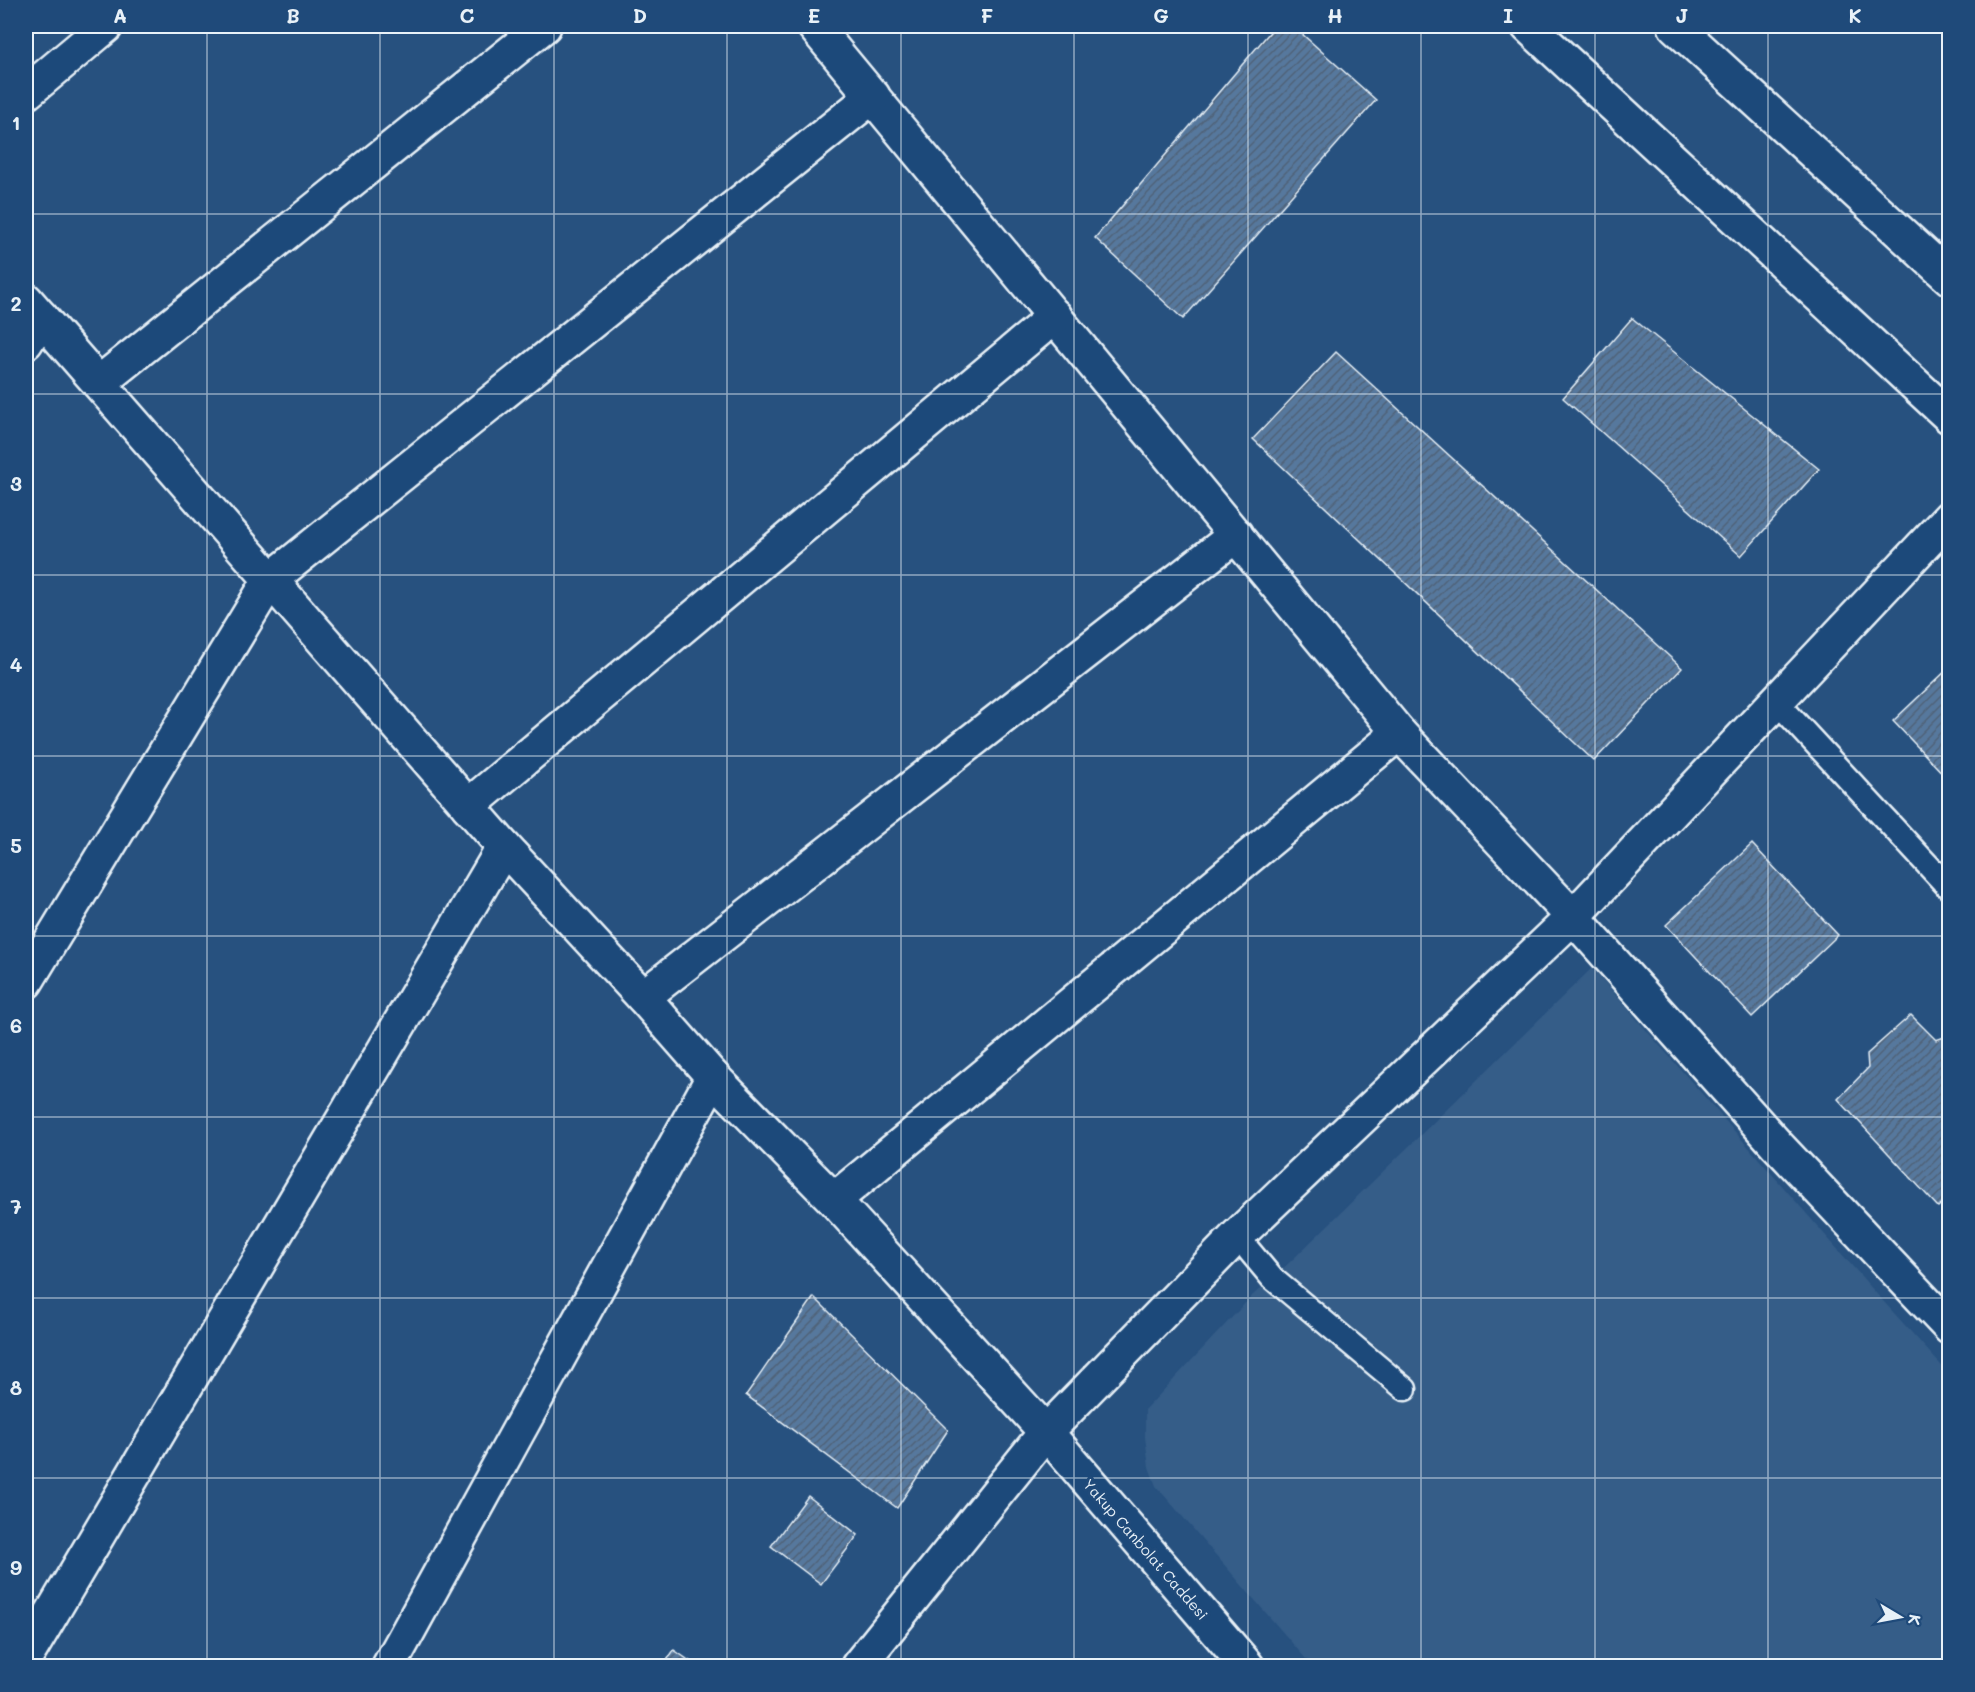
<svg xmlns="http://www.w3.org/2000/svg" width="1975" height="1692" viewBox="0 0 1975 1692" font-family="Mali,sans-serif">
	<defs>
		<pattern id="building-hatch" width="6" height="6" patternUnits="userSpaceOnUse" patternTransform="scale(1.5)"><rect width="6" height="6" fill="#57789d"/><path d="M-1 1l2-2M0 6l6-6M5 7l2-2" fill="none" stroke="#4f6278"/></pattern>
	</defs>
	<rect width="100%" height="100%" fill="#27517f"/>
	<filter id="ink" filterUnits="userSpaceOnUse"><feTurbulence type="fractalNoise" baseFrequency=".0167" numOctaves="2"/><feDisplacementMap in="SourceGraphic" scale="12" xChannelSelector="R" yChannelSelector="G"/><feConvolveMatrix kernelMatrix="1 2 1 2 8 2 1 2 1" color-interpolation-filters="sRGB"/></filter>
	<g filter="url(#ink)">
		<path fill="#355d88" d="M 1592,968 L 1875,1292 L 1949,1374 L 1949,1666 L 1312,1666 L 1156,1486 L 1149,1467 L 1145,1437 L 1145,1410 L 1253,1295 L 1289,1263 Z"/>
		<g fill="url(#building-hatch)" stroke="#e8f1f8" stroke-width="1.5">
			<path d="M 1275,26 L 1293,26 L 1376,100 L 1183,319 L 1095,238 Z"/>
			<path d="M 1632,318 L 1819,469 L 1741,556 L 1563,398 Z"/>
			<path d="M 1336,352 L 1682,668 L 1594,761 L 1253,439 Z"/>
			<path d="M 1950,667 L 1950,781 L 1893,721 Z"/>
			<path d="M 1752,844 L 1838,935 L 1752,1017 L 1666,925 Z"/>
			<path d="M 1911,1015 L 1936,1040 L 1950,1035 L 1950,1196 L 1938,1207 L 1838,1099 L 1868,1068 L 1867,1054 Z"/>
			<path d="M 814,1297 L 948,1430 L 897,1508 L 746,1395 Z"/>
			<path d="M 808,1496 L 858,1535 L 821,1584 L 771,1546 Z"/>
			<path d="M 674,1650 L 697,1666 L 663,1666 Z"/>
		</g>
		<g fill="none" stroke-linecap="round" stroke-linejoin="round">
			<g stroke="#e8f1f8" stroke-width="27">
				<g id="service">
					<path d="M 1776,701 L 1950,889"/>
					<path d="M 1237,1236 L 1272,1278 L 1405,1389"/>
				</g>
			</g>
			<g stroke="#e8f1f8" stroke-width="38">
				<g id="minor">
					<path d="M 814,26 L 1399,733 L 1573,917 L 1777,1145 L 1950,1328"/>
					<path d="M 1528,26 L 1950,417"/>
					<path d="M 1675,26 L 1950,278"/>
					<path d="M 26,93 L 106,26"/>
					<path d="M 26,342 L 41,317"/>
					<path d="M 99,383 L 544,26"/>
					<path d="M 468,806 L 1055,316"/>
					<path d="M 26,982 L 270,580 L 873,96"/>
					<path d="M 643,997 L 1236,535"/>
					<path d="M 834,1200 L 1399,733"/>
					<path d="M 26,1657 L 504,847"/>
					<path d="M 389,1666 L 713,1077"/>
				</g>
			</g>
			<g stroke="#e8f1f8" stroke-width="38">
				<g id="tertiary">
					<path d="M 26,300 L 504,847 L 643,997 L 713,1077 L 834,1200 L 1046,1432 L 1247,1666"/>
					<path d="M 858,1666 L 1046,1432 L 1237,1236 L 1573,917 L 1950,517"/>
				</g>
			</g>
			<use href="#service" stroke="#1f4a7a" stroke-width="22"/>
			<use href="#minor" stroke="#1f4a7a" stroke-width="33"/>
			<use href="#tertiary" stroke="#1f4a7a" stroke-width="33"/>
		</g>
	</g>
	<path fill="none" stroke="#e8f1f8" stroke-width="1.5" stroke-opacity="0.55" d="M 207,26 L 207,1666M 380,26 L 380,1666M 554,26 L 554,1666M 727,26 L 727,1666M 901,26 L 901,1666M 1074,26 L 1074,1666M 1248,26 L 1248,1666M 1421,26 L 1421,1666M 1595,26 L 1595,1666M 1768,26 L 1768,1666M 26,214 L 1950,214M 26,394 L 1950,394M 26,575 L 1950,575M 26,756 L 1950,756M 26,936 L 1950,936M 26,1117 L 1950,1117M 26,1298 L 1950,1298M 26,1478 L 1950,1478"/>
	<g text-anchor="middle" dominant-baseline="central" stroke-width="6" stroke-linejoin="round" paint-order="stroke">
		<g font-size="15" fill="#e8f1f8" stroke="#1f4a7a">
			<text transform="translate(1146 1549) rotate(49)">Yakup Canbolat Caddesi</text>
		</g>
	</g>
	<rect width="1975" height="1692" fill="none" stroke="#1f4a7a" stroke-width="66"/>
	<g transform="translate(1900 1617) rotate(100)" stroke="#1f4a7a" stroke-width="4.5" paint-order="stroke">
	<path d="M0-4.5L10 22L0 15L-10 22Z" fill="#e8f1f8"/>
	<text y="-9" font-size="16" font-weight="bold" text-anchor="middle" fill="#e8f1f8">K</text>
	</g>
	<rect x="33" y="33" width="1909" height="1626" fill="none" stroke="#e8f1f8" stroke-width="2"/>
	<g font-size="20" text-anchor="middle" font-weight="bold" fill="#e8f1f8">
		<text x="120" y="23">A</text>
		<text x="293" y="23">B</text>
		<text x="467" y="23">C</text>
		<text x="640" y="23">D</text>
		<text x="814" y="23">E</text>
		<text x="987" y="23">F</text>
		<text x="1161" y="23">G</text>
		<text x="1335" y="23">H</text>
		<text x="1508" y="23">I</text>
		<text x="1682" y="23">J</text>
		<text x="1855" y="23">K</text>
		<text x="16" y="130">1</text>
		<text x="16" y="311">2</text>
		<text x="16" y="491">3</text>
		<text x="16" y="672">4</text>
		<text x="16" y="853">5</text>
		<text x="16" y="1033">6</text>
		<text x="16" y="1214">7</text>
		<text x="16" y="1395">8</text>
		<text x="16" y="1575">9</text>
	</g>
</svg>
